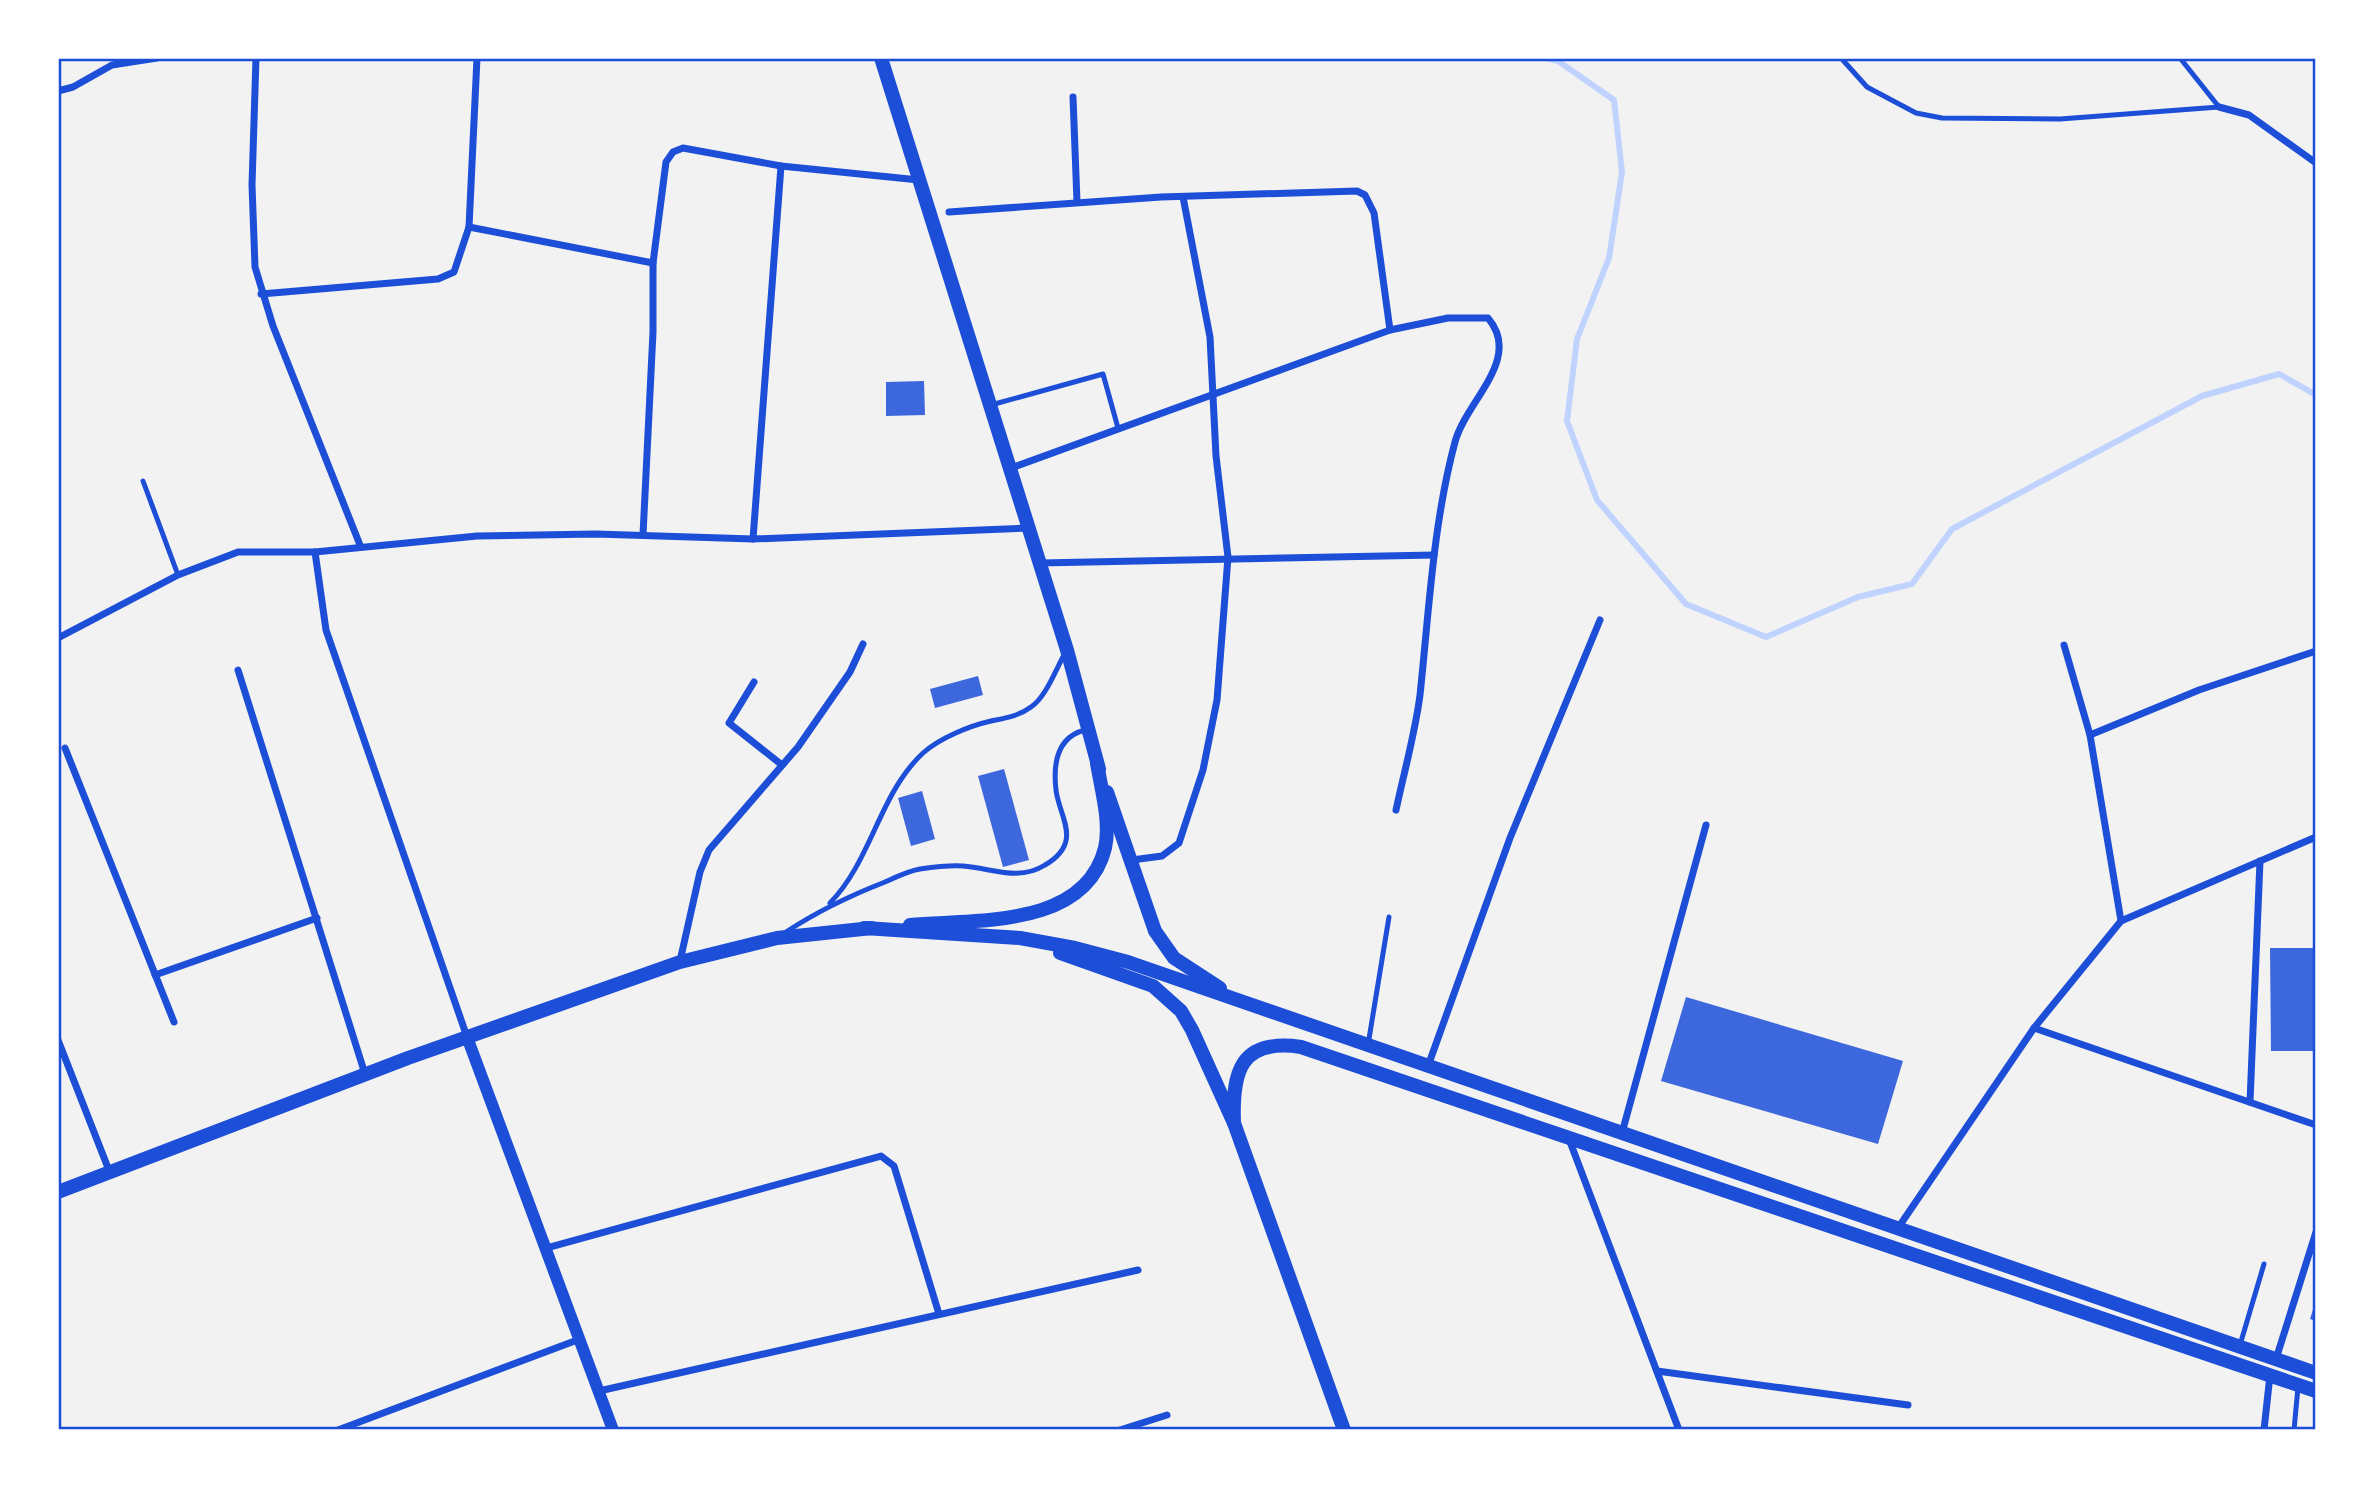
<svg xmlns="http://www.w3.org/2000/svg" width="2374" height="1488" viewBox="0 0 2374 1488" font-family="'Fira Sans Condensed',sans-serif">
	<rect width="100%" height="100%" fill="#f2f2f2"/>
	<g fill="none" stroke-linecap="round" stroke-linejoin="round">
		<path stroke="#bfd3fe" stroke-width="6" d="M 1546,58 L 1558,61 L 1614,100 L 1622,172 L 1609,258 L 1577,339 L 1567,421 L 1597,500 L 1686,604 L 1766,637 L 1858,597 L 1912,584 L 1952,529 L 2202,396 L 2279,374 L 2316,395"/>
	</g>
	<g fill="#3d67dc">
		<path d="M 924,381 L 925,415 L 886,416 L 886,382 Z"/>
		<path d="M 978,676 L 983,695 L 935,708 L 930,689 Z"/>
		<path d="M 1004,769 L 1029,860 L 1003,867 L 978,776 Z"/>
		<path d="M 922,791 L 935,839 L 911,846 L 898,798 Z"/>
		<path d="M 2270,948 L 2316,948 L 2316,1051 L 2271,1051 Z"/>
		<path d="M 1686,997 L 1903,1061 L 1878,1144 L 1661,1081 Z"/>
		<path d="M 2316,1300 L 2316,1321 L 2310,1319 Z"/>
	</g>
	<g fill="none" stroke-linecap="round" stroke-linejoin="round">
		<g stroke="#1d4ed8" stroke-width="5">
			<path d="M 1841,58 L 1867,87 L 1916,113 L 1942,118 L 2060,119 L 2219,107 L 2180,58"/>
			<path d="M 991,405 L 1103,374 L 1118,428"/>
			<path d="M 143,481 L 178,575"/>
			<path d="M 830,903 C 872,860 879,794 923,753 C 940,738 969,726 991,721 C 1005,718 1019,716 1031,707 C 1046,697 1056,669 1065,653"/>
			<path d="M 786,932 C 818,911 849,896 885,882 C 896,877 908,871 920,869 C 934,867 949,865 963,866 C 992,868 1018,882 1045,865 C 1084,842 1059,817 1056,790 C 1053,764 1057,737 1085,730"/>
			<path d="M 1368,1045 L 1389,917"/>
			<path d="M 2240,1345 L 2264,1264"/>
			<path d="M 2294,1430 L 2298,1387"/>
		</g>
		<g stroke="#1d4ed8" stroke-width="7">
			<path d="M 256,58 L 252,185 L 255,267 L 273,326 L 360,545"/>
			<path d="M 58,91 L 73,87 L 112,65 L 157,58"/>
			<path d="M 1073,97 L 1077,202"/>
			<path d="M 2219,107 L 2249,115 L 2316,163"/>
			<path d="M 949,212 L 1161,197 L 1357,191 L 1365,195 L 1374,213 L 1390,330"/>
			<path d="M 469,227 L 653,263"/>
			<path d="M 261,294 L 438,279 L 454,272 L 469,227 L 477,58"/>
			<path d="M 1011,468 L 1390,330 L 1448,318 L 1488,318 C 1523,359 1466,401 1455,442 C 1433,524 1429,611 1420,695 C 1415,734 1404,772 1396,810"/>
			<path d="M 643,535 L 653,332 L 653,263 L 666,162 L 673,152 L 683,148 L 781,166 L 919,180"/>
			<path d="M 753,539 L 781,166"/>
			<path d="M 315,552 L 326,630 L 467,1037"/>
			<path d="M 1040,563 L 1434,555"/>
			<path d="M 58,638 L 178,575 L 238,552 L 315,552 L 477,536 L 596,534 L 753,539 L 1028,528"/>
			<path d="M 2064,645 L 2090,735 L 2121,921"/>
			<path d="M 238,670 L 365,1074"/>
			<path d="M 754,682 L 729,723 L 782,765"/>
			<path d="M 2090,735 L 2199,690 L 2316,651"/>
			<path d="M 65,748 L 174,1022"/>
			<path d="M 1132,860 L 1162,856 L 1179,843 L 1203,770 L 1217,700 L 1228,557 L 1216,456 L 1210,337 L 1183,197"/>
			<path d="M 680,961 L 700,872 L 709,850 L 798,747 L 850,672 L 863,644"/>
			<path d="M 155,975 L 317,918"/>
			<path d="M 2034,1028 L 2316,1125"/>
			<path d="M 58,1040 L 110,1173"/>
			<path d="M 1428,1066 L 1510,838 L 1600,620"/>
			<path d="M 2250,1102 L 2260,861"/>
			<path d="M 1622,1133 L 1706,825"/>
			<path d="M 1569,1139 L 1679,1430"/>
			<path d="M 1898,1228 L 2034,1028 L 2121,921 L 2316,837"/>
			<path d="M 546,1248 L 881,1156 L 894,1166 L 939,1314"/>
			<path d="M 2276,1359 L 2316,1232"/>
			<path d="M 1657,1371 L 1908,1405"/>
			<path d="M 599,1391 L 1138,1270"/>
			<path d="M 338,1430 L 580,1339"/>
			<path d="M 1120,1430 L 1167,1415"/>
			<path d="M 2264,1430 L 2270,1375"/>
		</g>
		<path stroke="#1d4ed8" stroke-width="12" d="M 467,1037 L 613,1430"/>
		<g stroke="#1d4ed8" stroke-width="14">
			<path d="M 881,58 L 1067,650 L 1099,769"/>
			<path d="M 1107,792 L 1155,931 L 1174,958 L 1220,988"/>
			<path d="M 910,925 C 974,919 1085,929 1105,848 C 1111,822 1101,789 1097,763"/>
			<path d="M 864,928 L 1020,938 L 1075,948 L 1128,962 L 2316,1373"/>
			<path d="M 1060,953 L 1153,986 L 1181,1011 L 1192,1030 L 1234,1123 L 1344,1430"/>
			<path d="M 1234,1123 C 1232,1072 1240,1038 1301,1047 L 2316,1391"/>
			<path d="M 58,1192 L 408,1058 L 680,962 L 777,938 L 872,928"/>
		</g>
	</g>
	<rect width="2374" height="1488" fill="none" stroke="#ffffff" stroke-width="119"/>
	<rect x="60" y="60" width="2254" height="1368" fill="none" stroke="#1d4ed8" stroke-width="2.5"/>
</svg>
